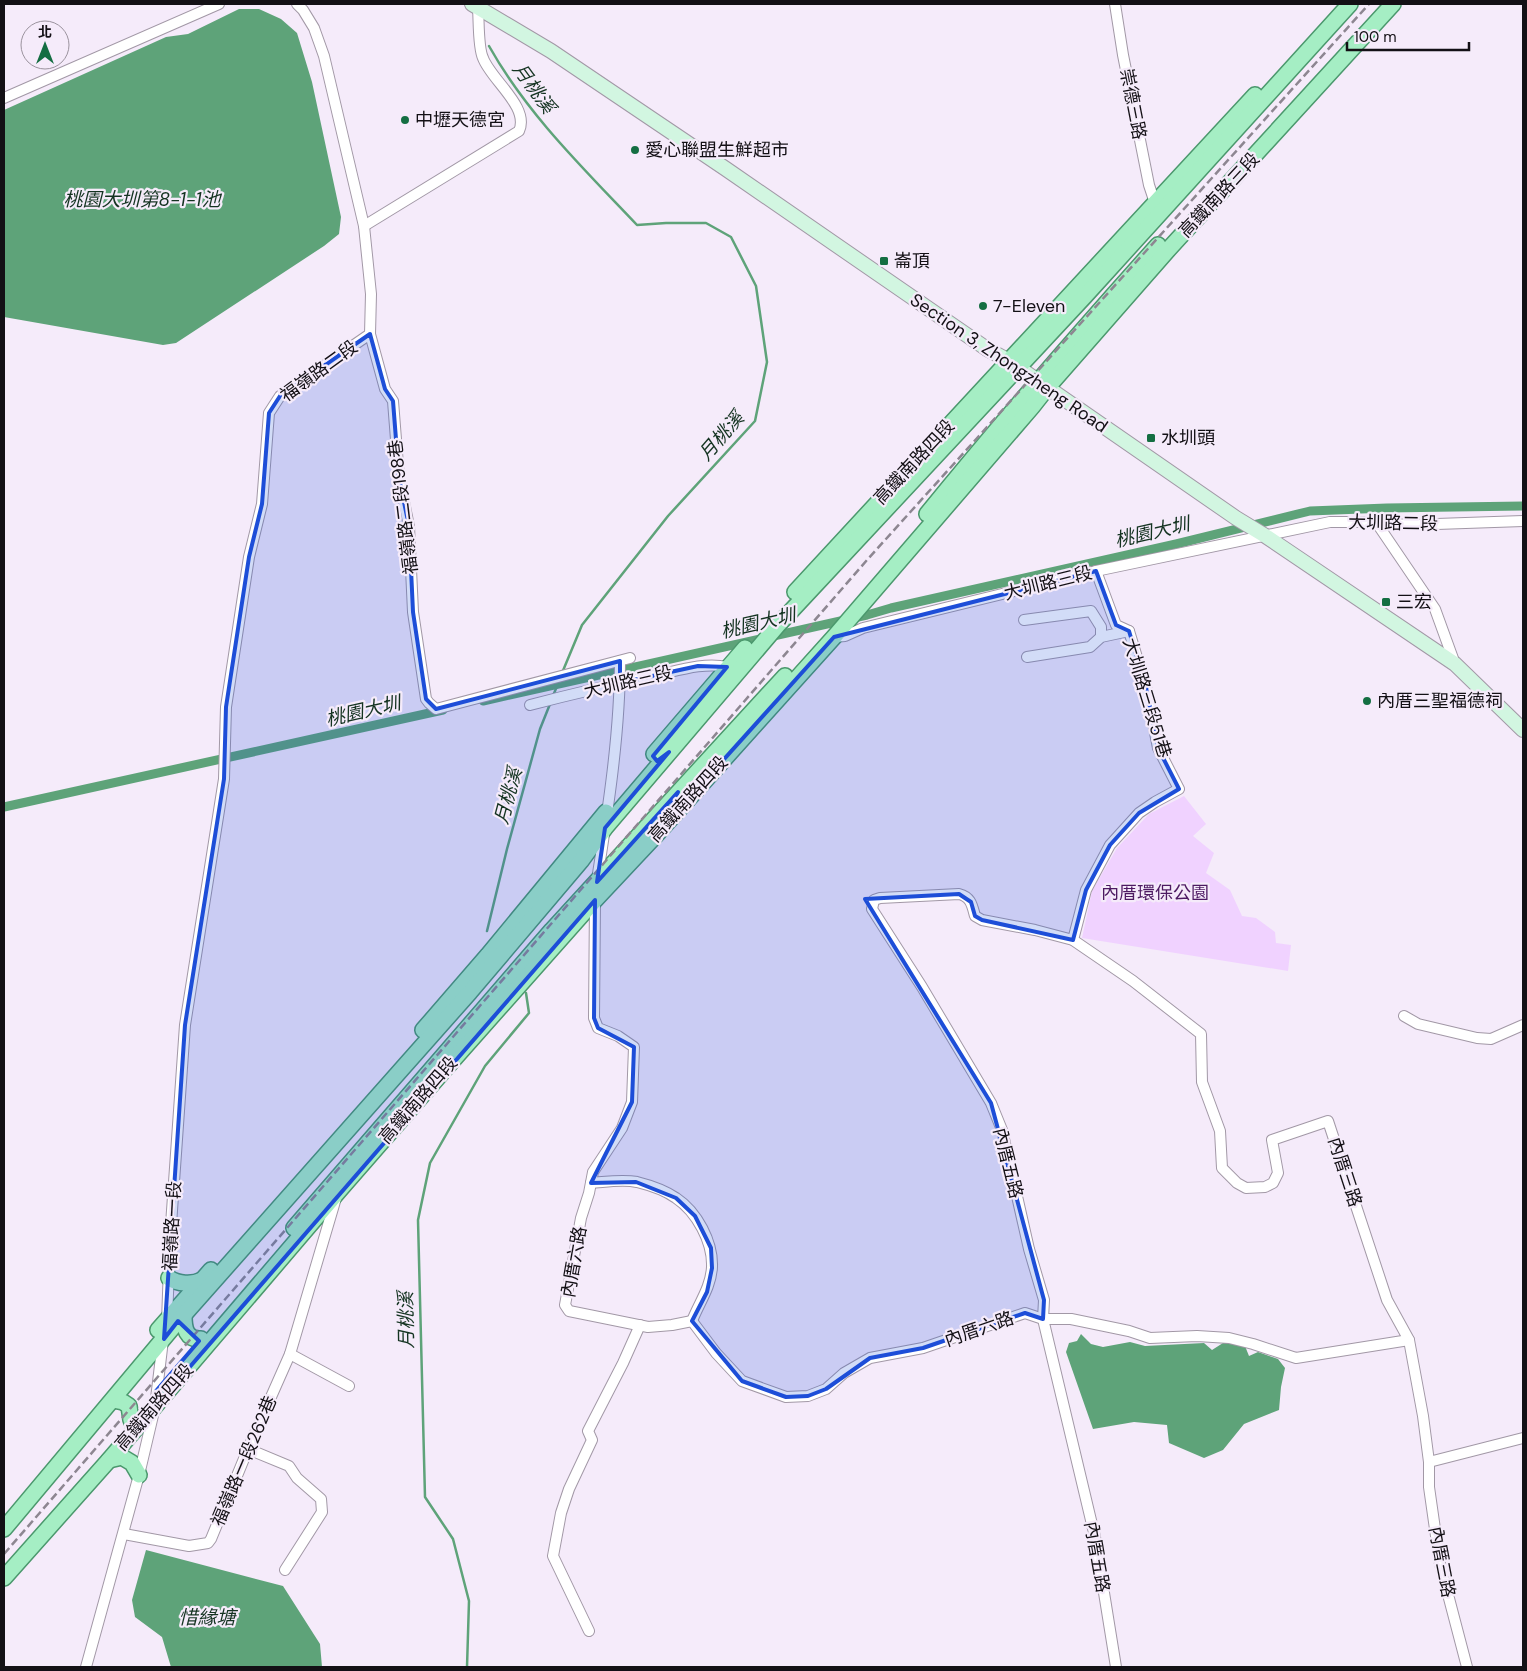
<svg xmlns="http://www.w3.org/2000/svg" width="1527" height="1671" viewBox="0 0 1527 1671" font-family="'DM Sans','Noto Sans TC',sans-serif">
	<rect width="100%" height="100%" fill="#f5ebfa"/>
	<path fill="#f0d2ff" d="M 1184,796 L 1206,824 L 1193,836 L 1214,853 L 1206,873 L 1230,890 L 1242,916 L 1256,918 L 1275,932 L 1276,943 L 1291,945 L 1288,971 L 1082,938 L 1092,891 L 1117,848 L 1149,814 Z"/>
	<g fill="#5ea379">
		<path d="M 239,9 L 259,9 L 281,19 L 297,33 L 312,82 L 341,217 L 339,234 L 324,246 L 176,343 L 163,345 L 4,317 L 4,110 L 166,37 L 188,34 Z"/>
		<path d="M 1081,1334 L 1091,1344 L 1103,1347 L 1130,1342 L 1145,1346 L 1204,1343 L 1212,1350 L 1223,1343 L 1243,1341 L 1249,1356 L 1258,1352 L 1278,1359 L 1285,1368 L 1281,1387 L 1279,1410 L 1244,1424 L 1223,1450 L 1204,1458 L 1169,1443 L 1167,1425 L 1134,1422 L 1093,1429 L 1066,1352 L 1069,1343 L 1077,1341 Z"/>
		<path d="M 146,1550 L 283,1586 L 320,1644 L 322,1667 L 171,1667 L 162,1637 L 135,1617 L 132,1600 Z"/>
	</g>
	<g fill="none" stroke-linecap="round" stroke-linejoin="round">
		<g stroke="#5ea379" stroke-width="2.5">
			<path d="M 489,46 C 527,114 584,169 637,225 L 666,223 L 706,223 L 731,237 L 756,286 L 767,362 L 755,421 L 668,516 L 582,625 L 562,673"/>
			<path d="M 553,696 L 559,681"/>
			<path d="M 487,931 L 507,849 L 540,729 L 550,704"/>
			<path d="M 467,1667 L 469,1601 L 453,1539 L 425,1497 L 418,1220 L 430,1163 L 485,1066 L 529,1013 L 526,993"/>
		</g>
		<g stroke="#5ea379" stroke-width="9">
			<path d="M 483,701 L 867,615 L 891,608 L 1176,544 L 1310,511 L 1387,508 L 1523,506"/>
			<path d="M 4,807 L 443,710"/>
		</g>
		<g stroke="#a298a6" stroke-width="12">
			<g id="minor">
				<path d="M 1115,4 L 1123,55 L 1149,185 L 1155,203"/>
				<path d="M 4,98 L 219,4"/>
				<path d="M 364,226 L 519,131 C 530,107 491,80 483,58 C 478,48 479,21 478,8 L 481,5"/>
				<path d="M 370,334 L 385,389 L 393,401 L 399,478 L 409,526 L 413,612 L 426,699 L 429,703 L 436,709 L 630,658"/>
				<path d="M 1376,522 L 1435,609 L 1455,664"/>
				<path d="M 1024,620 L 1091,611 L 1101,627 L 1101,637"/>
				<path d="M 834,637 L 845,636 L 863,628 L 1096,571 L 1330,522 L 1376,522 L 1408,525 L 1523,521"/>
				<path d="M 1027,657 L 1090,647 L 1101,637 L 1129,631"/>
				<path d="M 530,705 C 572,694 615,684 658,675 C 680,670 705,662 727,667"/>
				<path d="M 597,880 C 608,810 620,732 620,661"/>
				<path d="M 595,900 L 594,1018 L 598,1028 L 618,1036 L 634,1047 L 632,1102 L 622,1128 L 593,1172 L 589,1193 L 581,1218 L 565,1305 L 569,1311 L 648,1327 L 672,1325 L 692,1321 L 716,1353 L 742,1381 L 786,1397 L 808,1396 L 826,1389 L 844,1373 L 870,1358 L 923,1348 L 1025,1313 L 1043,1319 L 1071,1319 L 1129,1331 L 1150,1338 L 1197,1336 L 1229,1338 L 1253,1344 L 1296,1358 L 1409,1340"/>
				<path d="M 1073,940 L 1086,890 L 1110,845 L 1139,813 L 1155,802 L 1179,789 L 1158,748 L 1146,687 L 1129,631 L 1116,625 L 1096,571"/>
				<path d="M 1404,1016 L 1418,1024 L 1477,1038 L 1491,1039 L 1523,1025"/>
				<path d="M 591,1183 C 606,1182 622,1179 637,1182 C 649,1185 666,1191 676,1198 C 697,1212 713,1242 712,1267 C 711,1287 699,1303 692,1321"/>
				<path d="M 336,1198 L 290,1354 L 349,1386"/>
				<path d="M 167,1321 L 170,1239 L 185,1025 L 224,779 L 226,707 L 249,557 L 262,504 L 269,413 L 280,396 L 370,334 L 371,294 L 364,226 L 324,56 L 314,28 L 303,10 L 297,4"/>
				<path d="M 248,1449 L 289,1466 L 297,1478 L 321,1499 L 322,1512 L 285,1570"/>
				<path d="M 1429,1462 L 1523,1438"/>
				<path d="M 124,1534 L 189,1546 L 208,1543 L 211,1539 L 248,1449 L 290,1354"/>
				<path d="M 589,1631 L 553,1556 L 561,1513 L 569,1489 L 592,1440 L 588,1431 L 623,1363 L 640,1325"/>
				<path d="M 86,1667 L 139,1475 L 155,1407 L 163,1340"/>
				<path d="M 1116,1667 L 1095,1537 L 1043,1319 L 1044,1300 L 1029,1249 L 1002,1130 L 991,1103 L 922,987 L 872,909 L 874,900 L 880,898 L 959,894 C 971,897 972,905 975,916 L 982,920 L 1035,930 L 1073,940 L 1133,981 L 1201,1034 L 1202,1082 L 1220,1131 L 1222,1168 L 1237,1183 L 1246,1188 L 1265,1187 L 1273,1183 L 1278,1173 L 1272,1140 L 1328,1121 L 1387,1300 L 1409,1340 L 1423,1416 L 1429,1462 L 1429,1487 L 1440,1564 L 1467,1667"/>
			</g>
		</g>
		<g stroke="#a298a6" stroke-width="16">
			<path id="secondary" d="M 472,4 L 551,51 L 726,169 L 987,349 L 1009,361 L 1236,518 L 1264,535 L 1455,664 L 1523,730"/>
		</g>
		<g stroke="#4b986d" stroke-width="18">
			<g id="primary">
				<path d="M 927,514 C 1002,422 1079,333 1158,245"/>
				<path d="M 795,592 L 1255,95"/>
				<path d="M 654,754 L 745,648"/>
				<path d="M 423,1030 L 488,955 L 606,812"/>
				<path d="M 294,1228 L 552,930 L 785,676"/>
				<path d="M 169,1278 C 178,1284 192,1285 202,1280"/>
				<path d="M 184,1316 C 184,1328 186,1340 201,1339"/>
				<path d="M 158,1330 L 211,1270"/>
				<path d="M 113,1400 L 123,1402 L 129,1406 L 131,1420"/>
				<path d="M 109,1460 L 122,1457 L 132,1463 L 139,1475"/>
				<path d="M 4,1529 L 174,1326 L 470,992 L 581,861 L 605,828 L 778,625 L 1085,296 L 1350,4"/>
				<path d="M 4,1578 L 109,1460 L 338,1192 L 446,1068 L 595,900 L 656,835 L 834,637 L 1032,407 L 1047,388 L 1167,251 L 1393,4"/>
			</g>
		</g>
		<use href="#minor" stroke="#fff" stroke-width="10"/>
		<use href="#secondary" stroke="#d2f6e1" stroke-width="14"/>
		<use href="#primary" stroke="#a5eec4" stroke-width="15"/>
		<path stroke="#8d8691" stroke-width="2.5" stroke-dasharray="8 4" stroke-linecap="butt" d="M 4,1554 L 867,560 L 1369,4"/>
	</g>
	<path fill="#1d4ed8" fill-opacity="0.2" stroke="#1d4ed8" stroke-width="4" stroke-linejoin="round" d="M 370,334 L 385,389 L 393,401 L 399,478 L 409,526 L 413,612 L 426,699 L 436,709 L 620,661 L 620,683 L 698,666 L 727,667 L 653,756 L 657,761 L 669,752 L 605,828 L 597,882 L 678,792 L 668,814 L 672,817 L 834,637 L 1096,571 L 1116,625 L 1129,631 L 1146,687 L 1158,748 L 1179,789 L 1139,813 L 1110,845 L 1086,890 L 1073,940 L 982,920 L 975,916 L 971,902 L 959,894 L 865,899 L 991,1103 L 1044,1300 L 1043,1319 L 1025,1313 L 923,1348 L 870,1358 L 826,1389 L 808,1396 L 786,1397 L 742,1381 L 692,1321 L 707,1292 L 712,1268 L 711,1248 L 695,1216 L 676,1198 L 636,1182 L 591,1183 L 632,1102 L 634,1047 L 598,1028 L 594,1018 L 595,900 L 155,1407 L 156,1391 L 199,1341 L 178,1321 L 164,1339 L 185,1025 L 224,779 L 226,707 L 249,557 L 262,504 L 269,413 L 280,396 Z"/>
	<g fill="#146e42" stroke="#f5ebfa" stroke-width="2">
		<circle cx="405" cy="120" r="5"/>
		<circle cx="635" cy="150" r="5"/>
		<rect x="879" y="256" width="10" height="10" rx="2.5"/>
		<circle cx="983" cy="306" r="5"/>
		<rect x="1146" y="433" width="10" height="10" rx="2.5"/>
		<rect x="1381" y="597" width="10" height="10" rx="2.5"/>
		<circle cx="1367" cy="701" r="5"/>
	</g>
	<g text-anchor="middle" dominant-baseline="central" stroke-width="4.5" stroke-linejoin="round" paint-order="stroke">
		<g font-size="18" fill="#131015" stroke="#f5ebfa">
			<text transform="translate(1133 104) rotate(79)">崇德三路</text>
			<text transform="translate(1219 195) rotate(-47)">高鐵南路三段</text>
			<text transform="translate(1009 363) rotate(34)">Section 3, Zhongzheng Road</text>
			<text transform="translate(319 371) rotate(-36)">福嶺路二段</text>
			<text transform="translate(914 462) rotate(-47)">高鐵南路四段</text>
			<text transform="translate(403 507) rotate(-97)">福嶺路二段198巷</text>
			<text transform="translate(1393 523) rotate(1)">大圳路二段</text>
			<text transform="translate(1048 583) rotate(-14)">大圳路三段</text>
			<text transform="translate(628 682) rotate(-13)">大圳路三段</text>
			<text transform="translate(1147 698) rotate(73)">大圳路三段51巷</text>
			<text transform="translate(688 799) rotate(-48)">高鐵南路四段</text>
			<text transform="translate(418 1100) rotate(-49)">高鐵南路四段</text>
			<text transform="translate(1008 1163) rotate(76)">內厝五路</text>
			<text transform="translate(1345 1172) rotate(72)">內厝三路</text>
			<text transform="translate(172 1226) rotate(-87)">福嶺路一段</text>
			<text transform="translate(574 1262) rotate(-80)">內厝六路</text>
			<text transform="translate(979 1329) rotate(-19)">內厝六路</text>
			<text transform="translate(154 1407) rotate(-49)">高鐵南路四段</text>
			<text transform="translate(244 1461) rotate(-67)">福嶺路一段262巷</text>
			<text transform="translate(1097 1557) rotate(80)">內厝五路</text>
			<text transform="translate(1442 1562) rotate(79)">內厝三路</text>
		</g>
		<g font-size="18" fill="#131015" stroke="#f5ebfa" text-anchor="start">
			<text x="415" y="120">中壢天德宮</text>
			<text x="645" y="150">愛心聯盟生鮮超市</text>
			<text x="894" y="261">崙頂</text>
			<text x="993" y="306">7-Eleven</text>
			<text x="1161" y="438">水圳頭</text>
			<text x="1396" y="602">三宏</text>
			<text x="1377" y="701">內厝三聖福德祠</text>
		</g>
		<g font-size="18" fill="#4d1a62" stroke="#f5ebfa">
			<text x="1155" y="893">內厝環保公園</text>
		</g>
		<g font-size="19" font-style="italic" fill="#143321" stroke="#f5ebfa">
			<text transform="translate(534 88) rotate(54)">月桃溪</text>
			<text x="142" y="199">桃園大圳第8-1-1池</text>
			<text transform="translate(721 436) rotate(-49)">月桃溪</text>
			<text transform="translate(1152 532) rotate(-13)">桃園大圳</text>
			<text transform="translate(758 623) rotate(-13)">桃園大圳</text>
			<text transform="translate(363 711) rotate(-13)">桃園大圳</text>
			<text transform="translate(508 796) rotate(-75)">月桃溪</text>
			<text transform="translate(406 1320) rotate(-91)">月桃溪</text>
			<text x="207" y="1617">惜緣塘</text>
		</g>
	</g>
	<rect width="1527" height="1671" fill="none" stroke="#131015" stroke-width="10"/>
	<g transform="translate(45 45)"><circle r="24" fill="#f5ebfa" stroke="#9b939e"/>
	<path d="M0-4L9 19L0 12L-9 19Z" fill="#146e42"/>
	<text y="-8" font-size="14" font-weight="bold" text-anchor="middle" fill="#131015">北</text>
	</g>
	<path d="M1347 42v8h122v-8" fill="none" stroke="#131015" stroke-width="2.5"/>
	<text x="1354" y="42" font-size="15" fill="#131015" stroke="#f5ebfa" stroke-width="4" paint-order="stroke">100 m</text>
</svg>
